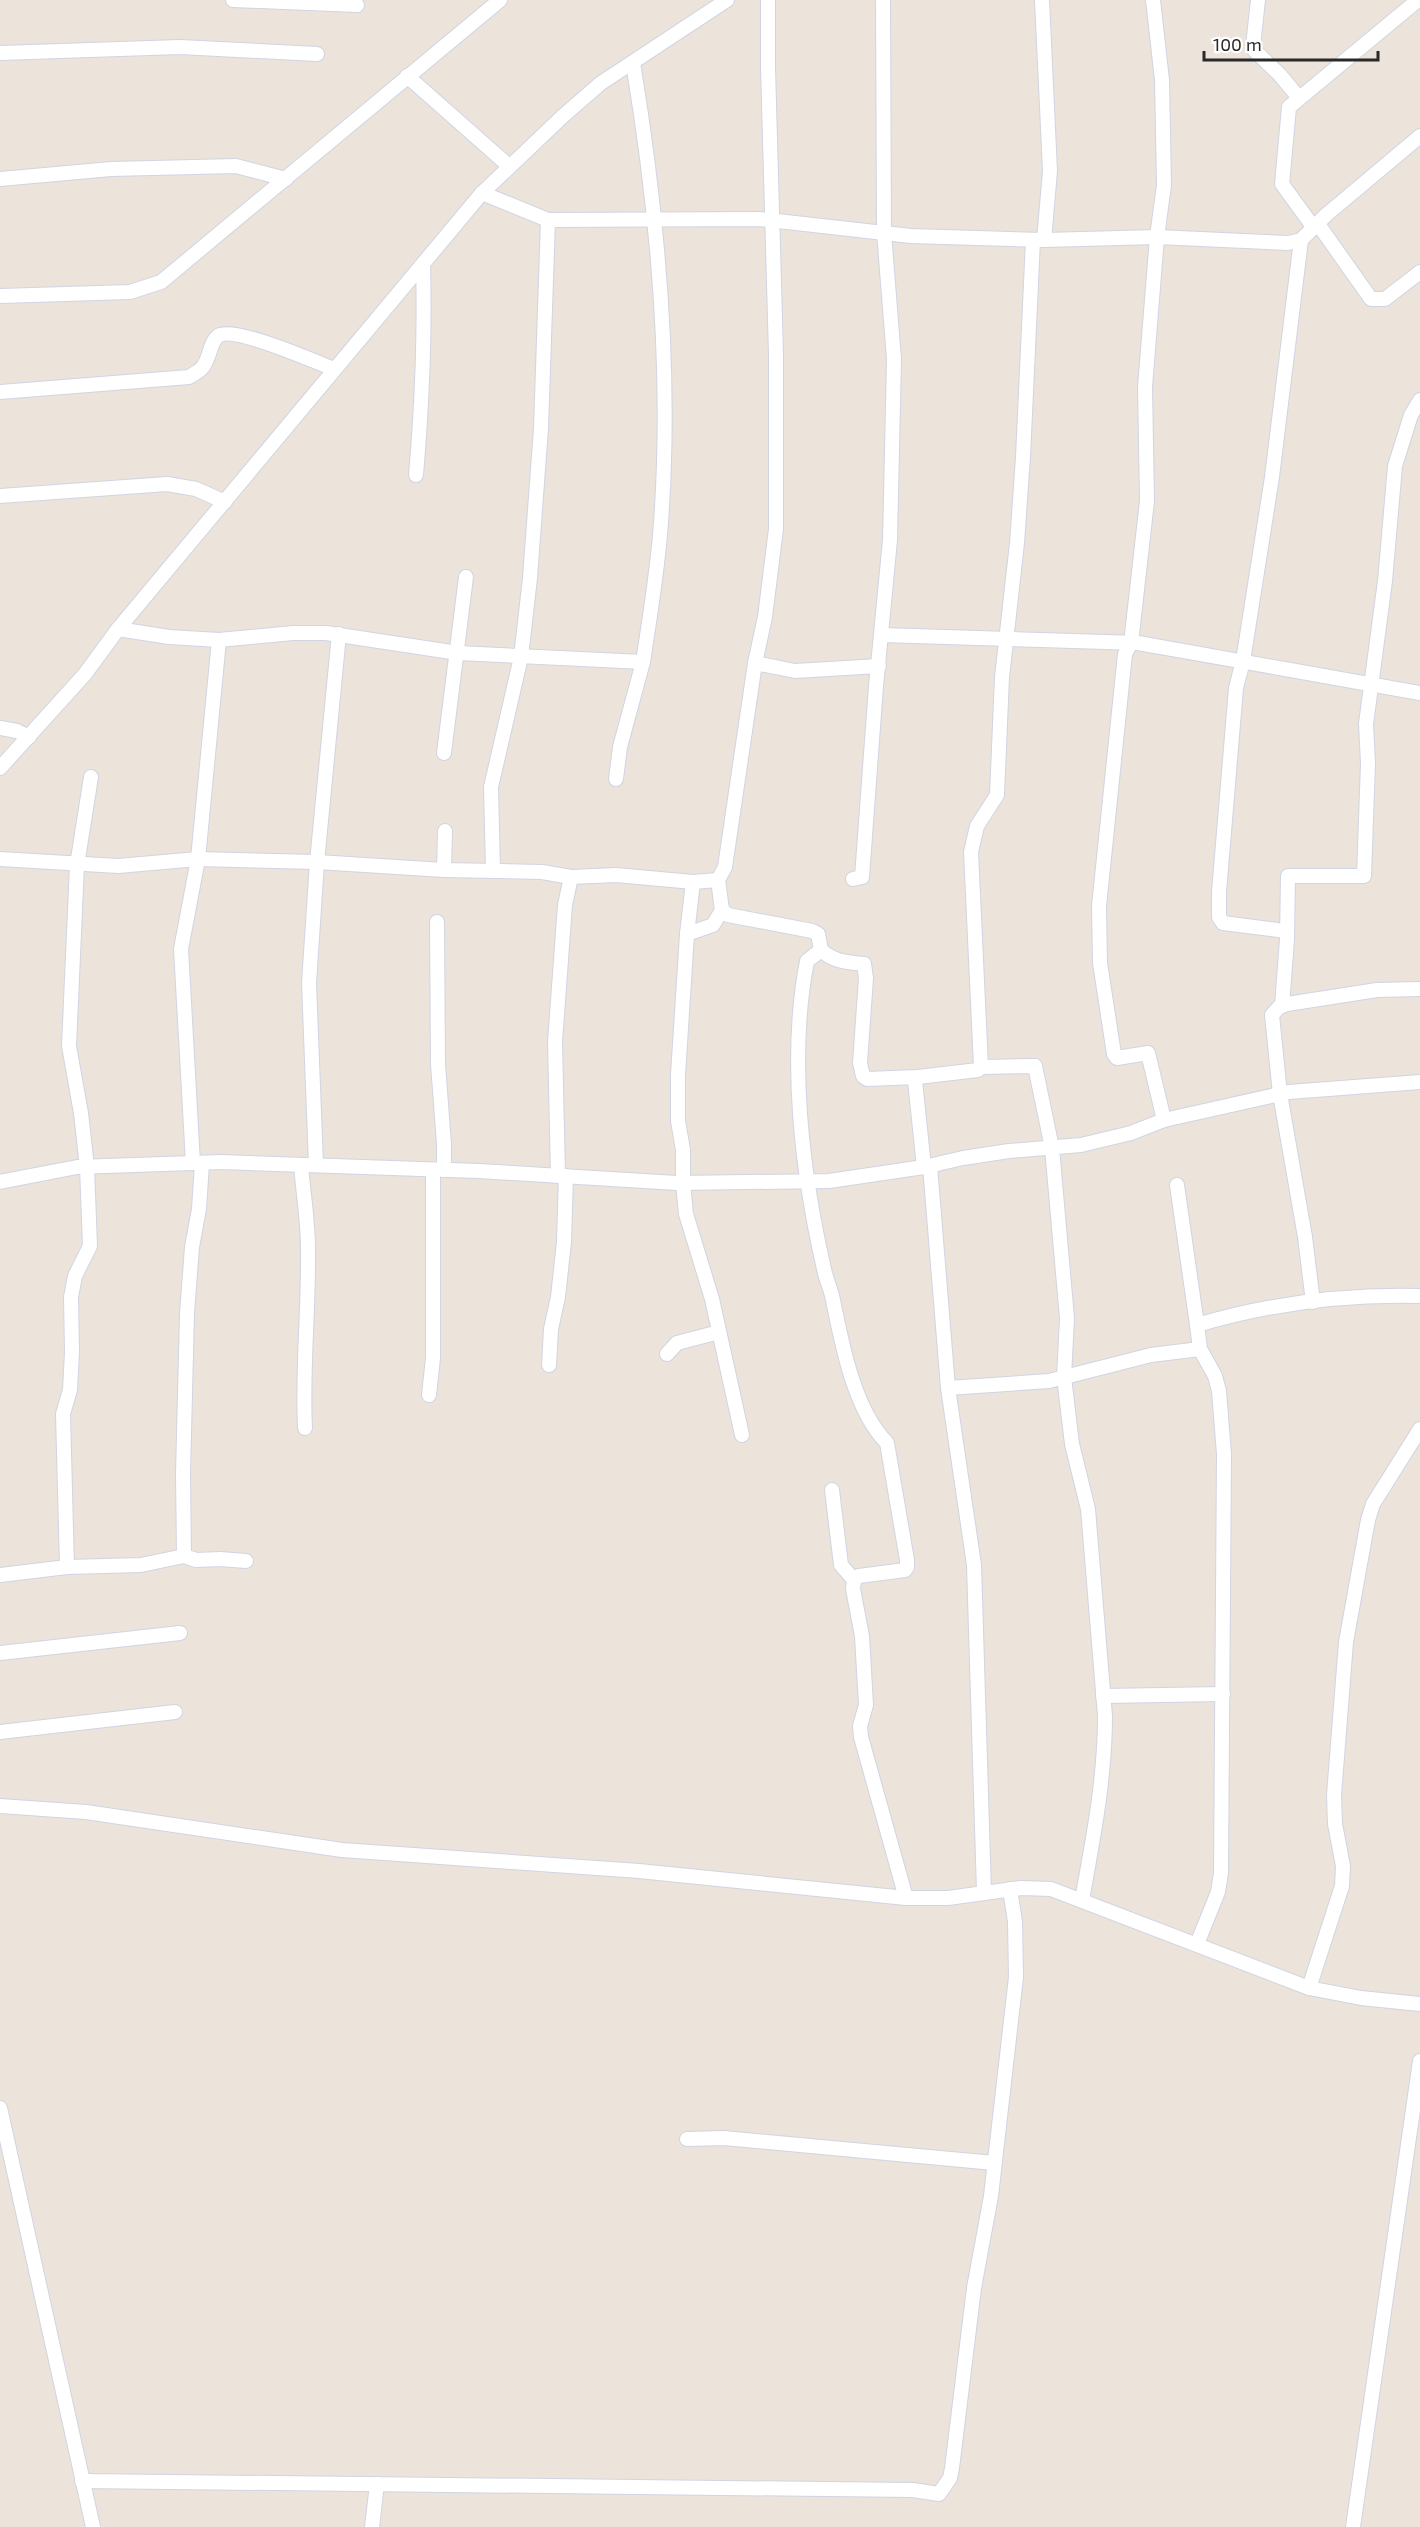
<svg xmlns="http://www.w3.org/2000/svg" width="1420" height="2527" viewBox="0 0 1420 2527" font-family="'Exo 2',sans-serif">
	<rect width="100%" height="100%" fill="#ece3da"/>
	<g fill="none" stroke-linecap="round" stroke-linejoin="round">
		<g stroke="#d0d5e2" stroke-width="16">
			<g id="minor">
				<path d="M 233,0 L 357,5"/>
				<path d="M 768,0 L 768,67 L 776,355 L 776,529 L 765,617 L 755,663 L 725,867 L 718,880 L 722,910 L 728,915 L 812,931 L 818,934 L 821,950 C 834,962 847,962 864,964 L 866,978 L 860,1063 L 863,1076 L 867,1079 L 918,1077 L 978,1070 L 981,1067 L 971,852 L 977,826 L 997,795 L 1002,677 L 1017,543 L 1023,457 L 1033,240"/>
				<path d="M 1042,0 L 1050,171 L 1044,240"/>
				<path d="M 1153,0 L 1162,80 L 1164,185 L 1157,237 L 1145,387 L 1147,501 L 1131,643 L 1125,654 L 1099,906 L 1100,963 L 1114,1054 L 1117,1058 L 1148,1053 L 1164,1120"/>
				<path d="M 1258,0 L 1253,46 L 1254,50 L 1280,75 L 1299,98"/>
				<path d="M 0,53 L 180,47 L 317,54"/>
				<path d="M 407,76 L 509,166"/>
				<path d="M 0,179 L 111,169 L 236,166 L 286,179"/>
				<path d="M 482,193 L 548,220 L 760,219 L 911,236 L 1044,240 L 1157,237 L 1288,243 L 1301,240 L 1326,215 L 1420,136"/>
				<path d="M 1318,224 L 1371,299 L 1385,299 L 1420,272"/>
				<path d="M 1314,228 L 1282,184 L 1289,107 L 1418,0"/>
				<path d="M 0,296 L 130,292 L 161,282 L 500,0"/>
				<path d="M 0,392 L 189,377 C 193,374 198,372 201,369 C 210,361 209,343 218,336 C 232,325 316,362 334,369"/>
				<path d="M 416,475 C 422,405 425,335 423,264"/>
				<path d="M 0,496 L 167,484 L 196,489 L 225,502"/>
				<path d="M 118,629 L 169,637 L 219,640 L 293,633 L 326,633 L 458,653 L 643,662 C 650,615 658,569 661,522 C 672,369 658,214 633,63"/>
				<path d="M 882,635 L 1138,643 L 1420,693"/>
				<path d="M 755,663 L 795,671 L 879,666"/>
				<path d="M 0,728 L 17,731 L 29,737"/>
				<path d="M 444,753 L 466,577"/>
				<path d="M 0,768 L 85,674 L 118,629 L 482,193 L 563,116 L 601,83 L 727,0"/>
				<path d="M 616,779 L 620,747 L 643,662"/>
				<path d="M 0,859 L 118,866 L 198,859 L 317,862 L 444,870 L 542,872 L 571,877 L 616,875 L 693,882 L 718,880"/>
				<path d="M 444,870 L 445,831"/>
				<path d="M 493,870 L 491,787 L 521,657 L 530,578 L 541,428 L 548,220"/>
				<path d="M 853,879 L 862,877 L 876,686 L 890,540 L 894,359 L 884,233 L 883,0"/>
				<path d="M 722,910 L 713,925 L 687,934 L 678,1075 L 678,1121 L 683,1150 L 683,1183 L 686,1214 L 712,1299 L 742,1435"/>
				<path d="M 437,922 L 438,1064 L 444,1144 L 444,1170"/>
				<path d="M 1286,931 L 1223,923 L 1219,917 L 1219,892 L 1236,688 L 1243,661 L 1272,477 L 1301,240"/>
				<path d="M 687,934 L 693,882"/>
				<path d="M 821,950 L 807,961 C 788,1058 802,1173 824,1269 C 826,1280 831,1289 833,1300 C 842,1344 854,1410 887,1443 L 907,1560 L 907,1567 L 905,1570 L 859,1576 L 854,1580 L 853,1589 L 862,1636 L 866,1705 L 860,1726 L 861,1737 L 906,1898"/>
				<path d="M 1282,1006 L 1287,939 L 1288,876 L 1364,876 L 1368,763 L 1366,724 L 1385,581 L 1395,466 L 1411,415 L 1420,400"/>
				<path d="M 981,1067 L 1035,1066 L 1052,1148 L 1067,1318 L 1064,1377 L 1072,1444 L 1088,1509 L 1105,1716 C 1105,1779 1093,1839 1082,1900"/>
				<path d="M 918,1077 L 915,1081 L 924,1167"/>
				<path d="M 193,1163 L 181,949 L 198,859 L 219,640"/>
				<path d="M 301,1165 C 303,1192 308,1220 308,1248 C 309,1308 302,1368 305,1428"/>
				<path d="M 316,1165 L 309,983 L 317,862 L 339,634"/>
				<path d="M 930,1166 L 948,1388 L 974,1565 L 984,1892"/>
				<path d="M 558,1176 L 555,1042 L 565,905 L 571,877"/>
				<path d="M 0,1182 L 77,1167 L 221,1162 L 479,1171 L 677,1183 L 829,1181 L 924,1167 L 963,1158 L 1009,1151 L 1081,1145 L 1131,1133 L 1164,1120 L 1289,1092 L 1420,1082"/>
				<path d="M 1177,1185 L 1197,1325"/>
				<path d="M 1313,1302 L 1305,1237 L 1280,1094 L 1272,1015 L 1279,1007 L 1287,1004 L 1377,990 L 1420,989"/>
				<path d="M 667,1354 L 677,1343 L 719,1332"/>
				<path d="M 549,1365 L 551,1329 L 558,1297 L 564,1242 L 566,1176"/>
				<path d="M 948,1388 L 1049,1381 L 1151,1355 L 1200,1349"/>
				<path d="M 429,1395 L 433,1358 L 433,1170"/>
				<path d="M 832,1490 L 841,1565 L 854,1580"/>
				<path d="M 184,1556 L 183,1474 L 187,1313 L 192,1247 L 199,1209 L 202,1163"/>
				<path d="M 67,1567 L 63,1414 L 70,1390 L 72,1352 L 71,1297 L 75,1276 L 90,1246 L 87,1167 L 81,1113 L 69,1046 L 77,865 L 91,777"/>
				<path d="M 0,1575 L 67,1567 L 141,1565 L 184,1556 L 196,1560 L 220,1559 L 246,1561"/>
				<path d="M 0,1653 L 180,1633"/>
				<path d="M 1103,1696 L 1223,1694"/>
				<path d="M 0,1732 L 175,1712"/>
				<path d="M 0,1806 L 86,1812 L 342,1850 L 639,1871 L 906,1898 L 948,1898 L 1021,1888 L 1051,1889 L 1309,1988 L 1361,1998 L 1420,2004"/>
				<path d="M 1197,1944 L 1218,1892 L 1221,1873 L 1224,1454 L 1219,1391 L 1215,1376 L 1200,1349 L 1197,1325 C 1268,1304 1346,1294 1420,1296"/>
				<path d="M 1309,1988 L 1342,1886 L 1343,1866 L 1335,1824 L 1334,1795 L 1346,1642 L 1368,1520 L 1373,1504 L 1420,1429"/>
				<path d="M 0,2108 L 93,2527"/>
				<path d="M 687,2139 L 724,2138 L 994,2163"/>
				<path d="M 82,2481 L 913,2490 L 939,2494 L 950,2478 L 952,2468 L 974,2288 L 991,2196 L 1016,1977 L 1015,1922 L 1010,1889"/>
				<path d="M 372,2527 L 377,2484"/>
				<path d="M 1353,2527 L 1420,2061"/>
			</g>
		</g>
		<use href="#minor" stroke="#fff" stroke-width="14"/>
	</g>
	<path d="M1204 51v9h174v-9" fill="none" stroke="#292929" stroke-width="3"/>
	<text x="1213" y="51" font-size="18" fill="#292929" stroke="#ffffff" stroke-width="4.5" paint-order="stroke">100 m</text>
</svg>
